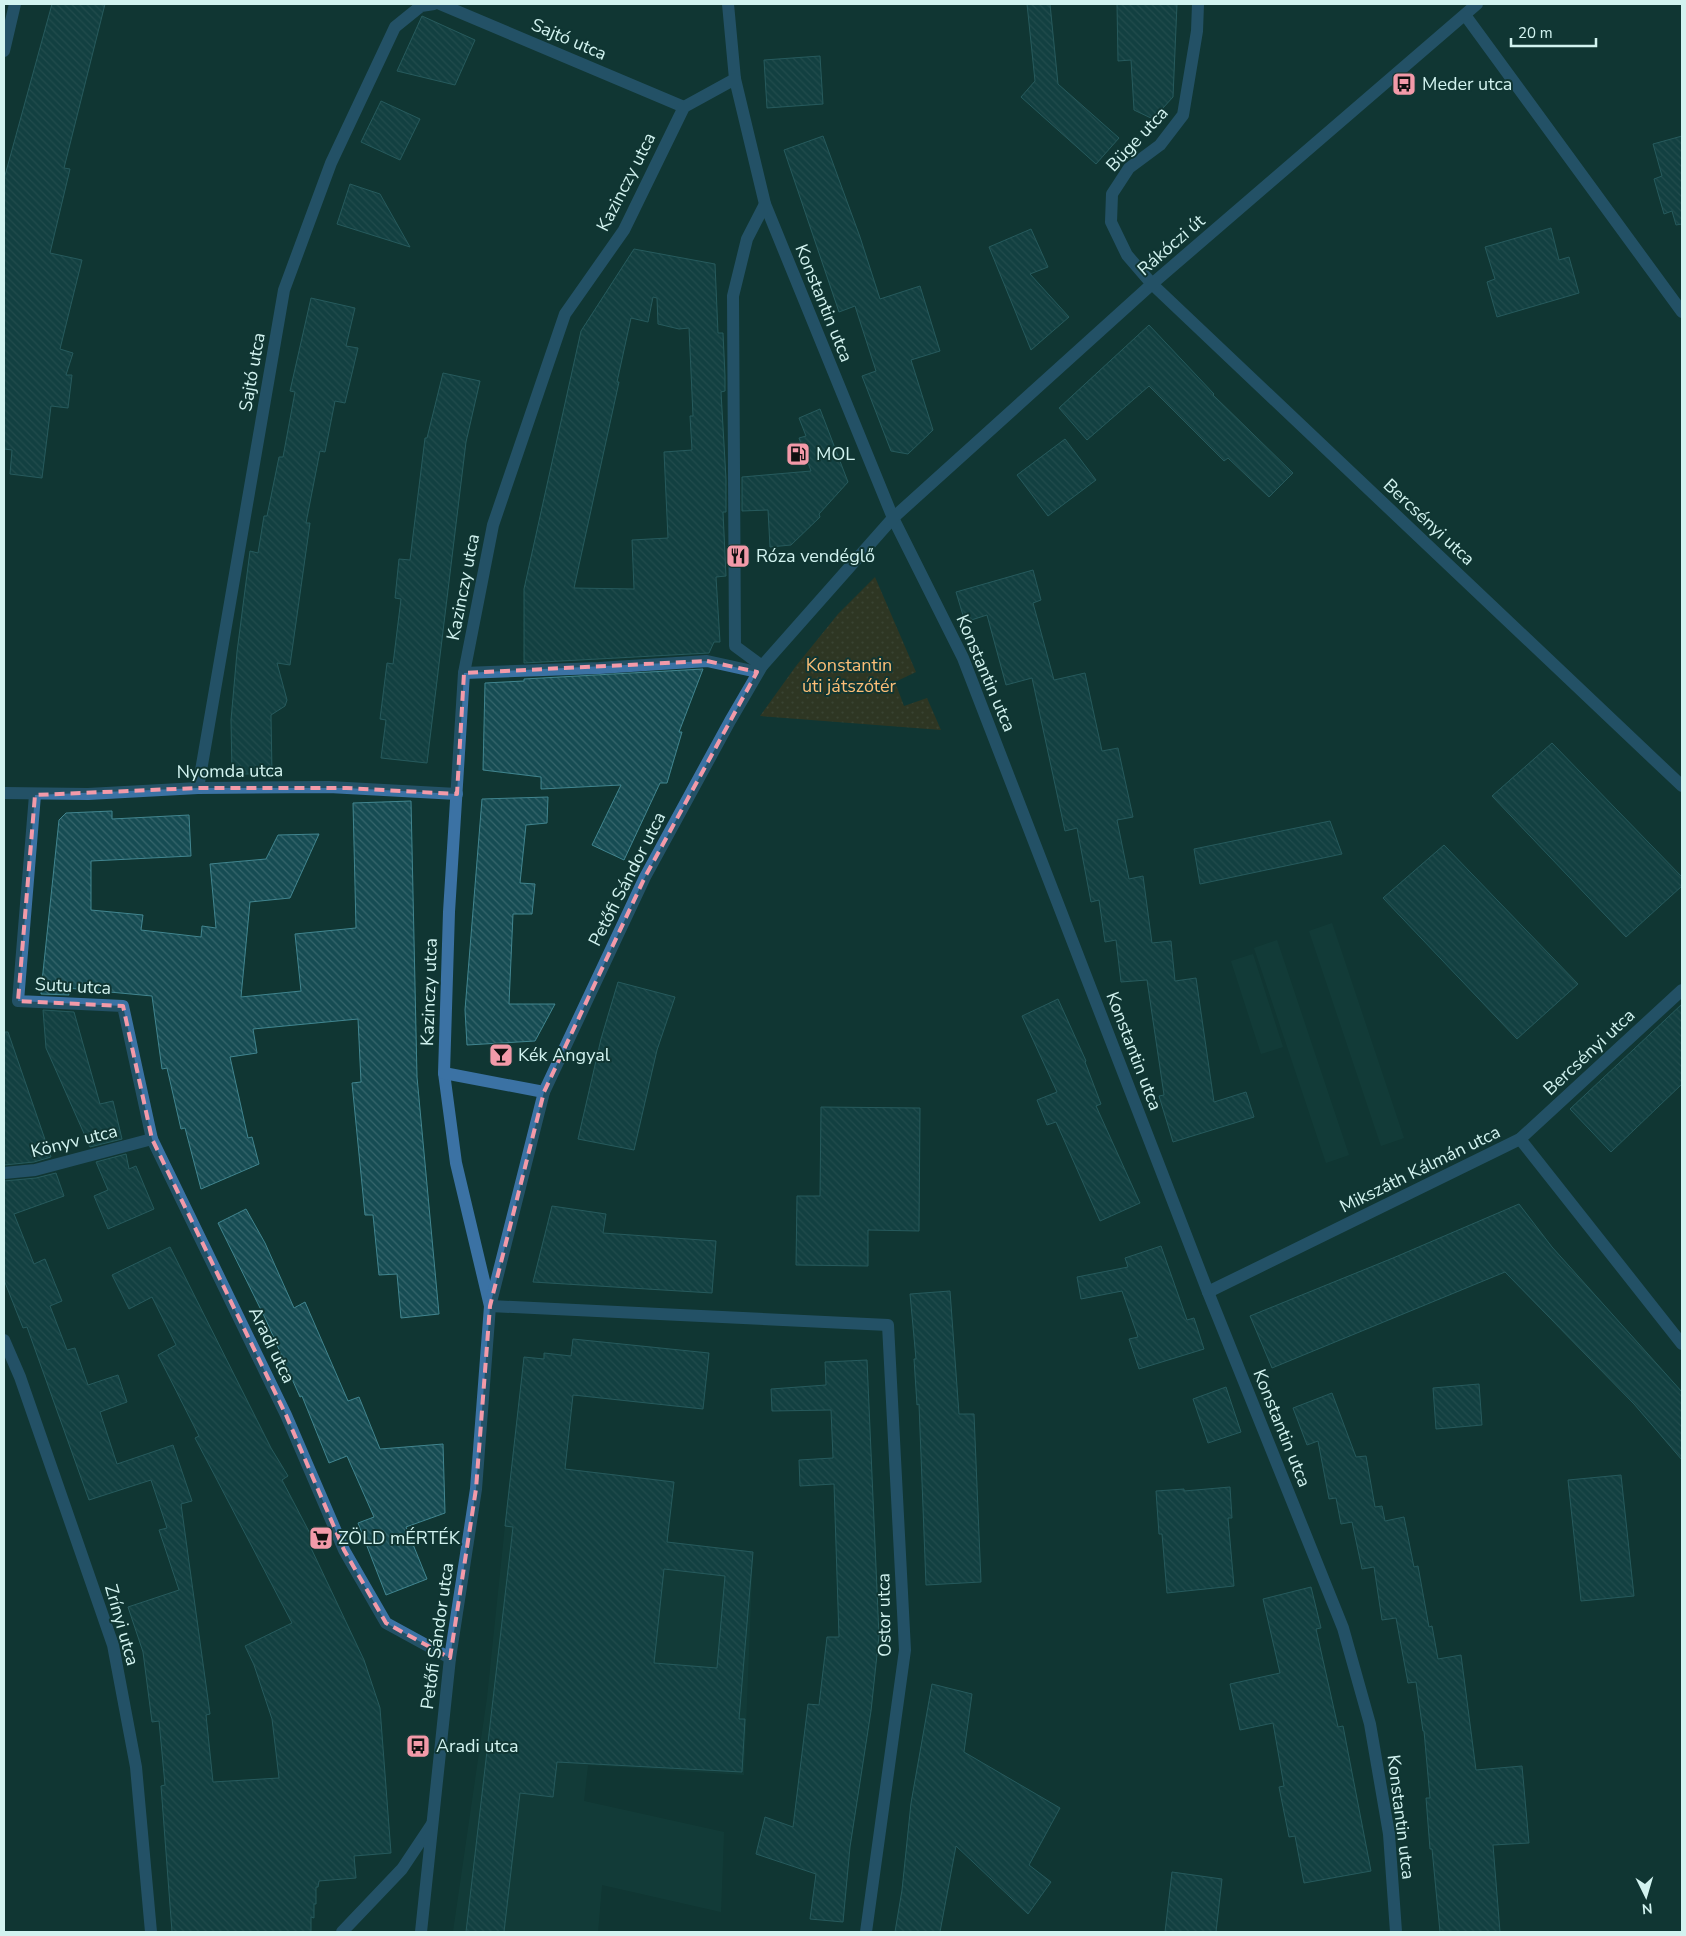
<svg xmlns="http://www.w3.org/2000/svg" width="1686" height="1936" viewBox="0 0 1686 1936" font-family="'Nunito Sans',sans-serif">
	<defs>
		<pattern id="park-dots" width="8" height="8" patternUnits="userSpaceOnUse" patternTransform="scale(1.25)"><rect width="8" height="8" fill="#533510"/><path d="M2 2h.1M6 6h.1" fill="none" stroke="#6b5333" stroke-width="1.8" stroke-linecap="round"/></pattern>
		<pattern id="building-back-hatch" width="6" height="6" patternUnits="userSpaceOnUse" patternTransform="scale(1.25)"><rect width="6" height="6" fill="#164c53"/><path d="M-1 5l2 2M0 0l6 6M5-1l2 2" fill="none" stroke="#37666c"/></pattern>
	</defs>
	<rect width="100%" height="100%" fill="#103633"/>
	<g fill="#15423f">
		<path d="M 1332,923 L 1404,1138 L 1381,1146 L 1309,931 Z"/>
		<path d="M 1277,940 L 1349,1155 L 1326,1163 L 1254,948 Z"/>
		<path d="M 1253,954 L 1283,1047 L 1261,1054 L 1231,961 Z"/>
		<path d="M 505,1526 L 753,1552 L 744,1775 L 588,1765 L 584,1801 L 724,1832 L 721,1912 L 602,1885 L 598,1932 L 453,1932 L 487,1698 Z"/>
	</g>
	<path fill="url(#park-dots)" d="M 875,577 L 916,672 L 895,682 L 904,706 L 927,698 L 941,730 L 760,716 L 796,666 L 838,614 Z"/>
	<g fill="url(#building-back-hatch)" stroke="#41858f" fill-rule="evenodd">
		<path d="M 52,4 L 105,4 L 64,168 L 70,169 L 50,253 L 82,260 L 60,349 L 73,353 L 66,375 L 72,375 L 68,408 L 51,406 L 42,478 L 10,474 L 12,450 L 4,449 L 4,179 Z"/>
		<path d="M 1027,4 L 1050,4 L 1058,84 L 1119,138 L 1096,164 L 1021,97 L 1035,81 Z"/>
		<path d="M 1117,4 L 1177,4 L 1173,97 L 1153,119 L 1134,110 L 1131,60 L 1118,61 Z"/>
		<path d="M 422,16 L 475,40 L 455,85 L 397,71 Z"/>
		<path d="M 820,56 L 823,104 L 767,108 L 764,60 Z"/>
		<path d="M 381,101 L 420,119 L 400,160 L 361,142 Z"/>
		<path d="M 823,136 L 860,237 L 880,299 L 920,286 L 940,351 L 911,360 L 933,430 L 908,454 L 891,451 L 862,376 L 876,371 L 855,306 L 839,312 L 784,150 Z"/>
		<path d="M 1682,136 L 1682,224 L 1676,225 L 1672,211 L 1664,214 L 1654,179 L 1662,176 L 1653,144 Z"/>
		<path d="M 350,184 L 380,194 L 410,247 L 337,224 Z"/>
		<path d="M 1551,228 L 1559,260 L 1569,257 L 1579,293 L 1497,317 L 1487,282 L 1495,279 L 1485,247 Z"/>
		<path d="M 1031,229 L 1048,267 L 1030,274 L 1069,317 L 1031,350 L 989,247 Z"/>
		<path d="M 634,249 L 715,264 L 718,333 L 723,333 L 725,376 L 725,391 L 721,392 L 726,479 L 726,512 L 723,512 L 726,576 L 716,577 L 720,642 L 714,642 L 709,653 L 524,663 L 524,589 L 581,331 ZM 653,297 L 657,298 L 658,324 L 679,329 L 689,328 L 693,416 L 690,416 L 692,450 L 664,452 L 668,538 L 632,540 L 634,589 L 574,588 L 619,382 L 617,382 L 631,318 L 648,322 Z"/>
		<path d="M 311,298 L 355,308 L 346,346 L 358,348 L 345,403 L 335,401 L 325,452 L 320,451 L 306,523 L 310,523 L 290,665 L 277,663 L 287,700 L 285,706 L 271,715 L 272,774 L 232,774 L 231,720 L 237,652 L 250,551 L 258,553 L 264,516 L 267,516 L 279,457 L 283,457 L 295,392 L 290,391 Z"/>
		<path d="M 1149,325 L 1214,394 L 1213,395 L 1293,473 L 1269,497 L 1228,458 L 1224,461 L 1149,386 L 1087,440 L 1059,408 Z"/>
		<path d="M 443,373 L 480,381 L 466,442 L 427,763 L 381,758 L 386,720 L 380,719 L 387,663 L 393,664 L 401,599 L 395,598 L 399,559 L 410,560 L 425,438 L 427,438 Z"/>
		<path d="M 820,409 L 848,482 L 819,514 L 820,517 L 791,545 L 770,547 L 768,510 L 742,511 L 742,477 L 811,471 L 799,438 L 806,436 L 799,418 Z"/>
		<path d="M 1065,439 L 1096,480 L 1048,516 L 1017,475 Z"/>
		<path d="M 1033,570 L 1041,600 L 1033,603 L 1054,680 L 1085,673 L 1102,751 L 1118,748 L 1133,817 L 1117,820 L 1129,879 L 1143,876 L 1152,943 L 1171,941 L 1175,981 L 1196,978 L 1214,1102 L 1246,1092 L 1254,1117 L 1173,1142 L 1159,1096 L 1164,1095 L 1147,980 L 1121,982 L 1116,940 L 1105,942 L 1099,900 L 1091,902 L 1077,828 L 1065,831 L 1032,678 L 1006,685 L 987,615 L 965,622 L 956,592 Z"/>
		<path d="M 703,669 L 679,732 L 682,732 L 667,783 L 660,783 L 624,860 L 592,845 L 621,785 L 541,789 L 541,777 L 483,770 L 485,683 L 524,681 L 524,679 Z"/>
		<path d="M 1552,743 L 1682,877 L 1682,886 L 1626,937 L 1492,796 Z"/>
		<path d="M 548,797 L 547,823 L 526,825 L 520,883 L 535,884 L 532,914 L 513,914 L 509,1004 L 555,1004 L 535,1041 L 467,1045 L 465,1010 L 482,799 Z"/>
		<path d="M 411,801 L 417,1077 L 439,1314 L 401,1318 L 397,1274 L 379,1275 L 373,1215 L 365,1215 L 352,1083 L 361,1082 L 358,1019 L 253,1029 L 257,1053 L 230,1057 L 248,1138 L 252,1137 L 259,1164 L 201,1189 L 185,1128 L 181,1129 L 167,1068 L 162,1069 L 152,996 L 67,988 L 69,995 L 41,994 L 41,991 L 59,820 L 66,813 L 112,811 L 112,819 L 189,815 L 191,856 L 91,861 L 91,910 L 143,915 L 141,930 L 201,937 L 202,926 L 216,928 L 210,864 L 266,859 L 278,835 L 319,834 L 290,898 L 250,902 L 241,997 L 301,991 L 295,934 L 356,928 L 353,803 Z"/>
		<path d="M 1330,821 L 1342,854 L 1200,884 L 1194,849 Z"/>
		<path d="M 1444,845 L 1578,984 L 1517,1039 L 1383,898 Z"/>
		<path d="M 618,982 L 675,997 L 657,1050 L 634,1150 L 578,1139 L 601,1039 Z"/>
		<path d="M 1058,999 L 1086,1061 L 1085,1062 L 1101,1104 L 1096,1106 L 1140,1203 L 1100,1221 L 1056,1122 L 1047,1125 L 1037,1100 L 1057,1092 L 1022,1016 Z"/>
		<path d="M 1682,1004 L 1682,1084 L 1611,1152 L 1570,1109 Z"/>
		<path d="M 43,1010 L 74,1012 L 100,1104 L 113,1101 L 122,1139 L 90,1147 L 46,1048 Z"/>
		<path d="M 4,1032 L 8,1032 L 51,1157 L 34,1162 L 4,1165 Z"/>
		<path d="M 821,1107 L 920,1108 L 919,1231 L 868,1230 L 868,1266 L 796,1265 L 797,1196 L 820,1196 Z"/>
		<path d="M 126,1154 L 129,1169 L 136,1166 L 154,1209 L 108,1229 L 94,1196 L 108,1190 L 96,1162 Z"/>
		<path d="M 56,1173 L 64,1196 L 14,1214 L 34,1264 L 45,1259 L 62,1301 L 50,1306 L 67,1350 L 75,1348 L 88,1385 L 118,1375 L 127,1402 L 100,1412 L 117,1464 L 173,1445 L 192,1501 L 181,1504 L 210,1714 L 206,1715 L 213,1782 L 279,1778 L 272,1719 L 254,1665 L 245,1646 L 292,1623 L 195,1438 L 199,1436 L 158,1355 L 176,1345 L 152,1297 L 129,1309 L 112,1275 L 170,1247 L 271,1448 L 288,1476 L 282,1480 L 315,1543 L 310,1546 L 364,1660 L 380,1708 L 391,1853 L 354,1856 L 356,1878 L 319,1881 L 318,1887 L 316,1887 L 316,1904 L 314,1904 L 314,1918 L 311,1917 L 311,1932 L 172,1932 L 161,1786 L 165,1785 L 159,1721 L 152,1722 L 143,1652 L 128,1607 L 179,1590 L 159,1530 L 167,1528 L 151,1480 L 89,1500 L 27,1327 L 23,1328 L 4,1280 L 4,1181 L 36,1178 Z"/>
		<path d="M 1519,1204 L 1552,1247 L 1682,1392 L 1682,1460 L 1634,1404 L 1505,1272 L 1272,1368 L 1250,1316 L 1393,1258 Z"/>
		<path d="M 552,1206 L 606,1214 L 603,1233 L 716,1241 L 712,1293 L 533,1282 Z"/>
		<path d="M 246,1209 L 265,1243 L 294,1308 L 305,1302 L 348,1401 L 359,1397 L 380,1449 L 443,1444 L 445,1513 L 406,1527 L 427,1579 L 386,1595 L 358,1523 L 374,1517 L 347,1456 L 329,1463 L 302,1396 L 300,1397 L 266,1320 L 218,1223 Z"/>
		<path d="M 1161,1246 L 1187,1320 L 1194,1318 L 1204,1349 L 1139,1369 L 1129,1339 L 1138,1337 L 1122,1291 L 1081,1299 L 1077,1277 L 1128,1267 L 1125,1258 Z"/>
		<path d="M 950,1291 L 959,1414 L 974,1414 L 981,1582 L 926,1585 L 919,1404 L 917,1405 L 914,1359 L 916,1359 L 910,1294 Z"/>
		<path d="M 573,1339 L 709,1353 L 703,1409 L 573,1395 L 565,1469 L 674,1482 L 667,1542 L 753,1552 L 739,1719 L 745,1719 L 742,1772 L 557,1762 L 553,1797 L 520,1793 L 504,1932 L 466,1932 L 513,1527 L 505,1526 L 524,1357 L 544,1359 L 544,1353 L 571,1356 ZM 664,1569 L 725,1576 L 717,1668 L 654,1663 Z"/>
		<path d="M 867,1360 L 879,1636 L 871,1711 L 850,1847 L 843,1922 L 810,1919 L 816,1874 L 756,1854 L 765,1817 L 793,1827 L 808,1704 L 819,1705 L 827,1637 L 839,1637 L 834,1484 L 800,1486 L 799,1460 L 833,1458 L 831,1410 L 772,1411 L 771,1389 L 826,1385 L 825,1362 Z"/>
		<path d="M 1479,1384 L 1482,1425 L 1436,1429 L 1433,1388 Z"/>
		<path d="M 1226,1387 L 1241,1432 L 1208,1443 L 1193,1399 Z"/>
		<path d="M 1332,1393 L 1356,1457 L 1366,1456 L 1375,1507 L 1382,1506 L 1385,1521 L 1404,1517 L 1414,1567 L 1418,1566 L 1429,1627 L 1432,1626 L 1438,1659 L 1461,1655 L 1476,1770 L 1522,1766 L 1529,1843 L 1493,1845 L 1500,1932 L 1440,1932 L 1432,1849 L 1430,1849 L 1426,1798 L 1430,1798 L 1424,1731 L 1423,1731 L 1416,1682 L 1408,1683 L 1396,1618 L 1382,1620 L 1374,1567 L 1362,1569 L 1352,1522 L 1341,1524 L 1336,1498 L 1329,1499 L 1318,1441 L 1307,1445 L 1293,1408 Z"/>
		<path d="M 1621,1475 L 1634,1596 L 1581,1601 L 1568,1480 Z"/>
		<path d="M 1230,1487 L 1232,1518 L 1228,1518 L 1234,1586 L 1167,1593 L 1162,1534 L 1159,1534 L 1156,1491 L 1184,1489 L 1184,1491 Z"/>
		<path d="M 1311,1587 L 1321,1628 L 1316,1629 L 1338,1727 L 1343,1726 L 1371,1871 L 1304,1883 L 1295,1836 L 1289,1837 L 1279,1787 L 1284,1786 L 1273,1723 L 1240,1730 L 1230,1684 L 1280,1673 L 1263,1599 Z"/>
		<path d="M 932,1684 L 972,1694 L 964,1752 L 1060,1808 L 1029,1865 L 1051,1882 L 1028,1914 L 956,1846 L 940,1932 L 895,1932 L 902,1890 L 911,1803 Z"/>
		<path d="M 1172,1872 L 1222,1879 L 1216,1932 L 1165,1932 Z"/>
	</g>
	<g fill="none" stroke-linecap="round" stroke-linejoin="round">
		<g stroke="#3b72a4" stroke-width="12">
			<path d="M 440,4 L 684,107"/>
			<path d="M 728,4 L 735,79 L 765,204 L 893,518 L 963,658 L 1208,1292 L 1343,1628 L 1370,1724 L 1389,1834 L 1396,1932"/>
			<path d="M 1198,4 L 1197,31 L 1183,115 L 1160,145 L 1129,168 L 1112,194 L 1111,222 L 1127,255 L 1152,284 L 1682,786"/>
			<path d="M 1465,15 L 1682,312"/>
			<path d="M 4,51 L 15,4"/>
			<path d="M 762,666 L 735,646 L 733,296 L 747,239 L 765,204"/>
			<path d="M 464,673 L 599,668 L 707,661 L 757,672"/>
			<path d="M 198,788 L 284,290 L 331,163 L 395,27 L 421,6 L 434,4"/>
			<path d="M 4,793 L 88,794 L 198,788 L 329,787 L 457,794"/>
			<path d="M 35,795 L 18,1001 L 123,1006 L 152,1139 L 286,1415 L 344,1550 L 386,1623 L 450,1658"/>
			<path d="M 444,1073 L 456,1163 L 490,1306 L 888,1325 L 905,1650 L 866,1932"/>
			<path d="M 544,1092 L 444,1073 L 449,912 L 464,673 L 493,525 L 565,314 L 624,230 L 684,107 L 735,79"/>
			<path d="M 1520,1139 L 1682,1344"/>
			<path d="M 4,1173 L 35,1170 L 152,1139"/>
			<path d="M 1208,1292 L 1520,1139 L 1682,990"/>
			<path d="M 4,1340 L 20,1377 L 113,1645 L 136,1767 L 151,1932"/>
			<path d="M 342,1932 L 402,1869 L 432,1824"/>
			<path d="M 421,1932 L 450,1658 L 476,1489 L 490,1306 L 544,1092 L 645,877 L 730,721 L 762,666 L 893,518 L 1152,284 L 1477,4"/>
		</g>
	</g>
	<path d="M0 0H1686V1936H0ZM 707,661 L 757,672 L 645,877 L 544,1092 L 490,1306 L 476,1489 L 450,1658 L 386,1623 L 344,1550 L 286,1415 L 152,1139 L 123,1006 L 18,1001 L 35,795 L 198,788 L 346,788 L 457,794 L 464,673 Z" fill="#103633" fill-opacity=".55" fill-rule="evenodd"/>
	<path fill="none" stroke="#f39aa9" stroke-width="4" stroke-dasharray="10 6" stroke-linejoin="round" d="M 707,661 L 757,672 L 645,877 L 544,1092 L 490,1306 L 476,1489 L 450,1658 L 386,1623 L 344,1550 L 286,1415 L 152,1139 L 123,1006 L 18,1001 L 35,795 L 198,788 L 346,788 L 457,794 L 464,673 Z"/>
	<defs>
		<g id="bus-square" transform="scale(1.25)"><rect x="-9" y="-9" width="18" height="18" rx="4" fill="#f39aa9" stroke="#103633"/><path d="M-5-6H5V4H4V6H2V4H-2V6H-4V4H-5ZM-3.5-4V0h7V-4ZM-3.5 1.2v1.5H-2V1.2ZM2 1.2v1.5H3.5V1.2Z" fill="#111"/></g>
		<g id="fuel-square" transform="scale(1.25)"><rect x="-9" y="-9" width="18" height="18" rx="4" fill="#f39aa9" stroke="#103633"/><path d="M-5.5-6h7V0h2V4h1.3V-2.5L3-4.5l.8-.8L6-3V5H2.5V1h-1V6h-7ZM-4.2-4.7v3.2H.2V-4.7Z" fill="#111"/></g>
		<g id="restaurant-square" transform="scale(1.25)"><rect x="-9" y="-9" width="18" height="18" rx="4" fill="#f39aa9" stroke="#103633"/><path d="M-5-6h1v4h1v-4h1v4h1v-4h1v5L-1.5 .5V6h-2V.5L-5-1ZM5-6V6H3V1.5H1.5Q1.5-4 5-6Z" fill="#111"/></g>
		<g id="bar-square" transform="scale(1.25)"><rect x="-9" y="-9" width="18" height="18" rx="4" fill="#f39aa9" stroke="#103633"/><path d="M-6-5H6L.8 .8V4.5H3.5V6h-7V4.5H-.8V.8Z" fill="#111"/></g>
		<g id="supermarket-square" transform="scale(1.25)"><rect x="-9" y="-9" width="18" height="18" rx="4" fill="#f39aa9" stroke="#103633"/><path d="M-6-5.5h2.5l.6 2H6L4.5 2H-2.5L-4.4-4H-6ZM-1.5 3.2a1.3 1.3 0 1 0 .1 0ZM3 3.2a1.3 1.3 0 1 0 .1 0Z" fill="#111"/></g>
	</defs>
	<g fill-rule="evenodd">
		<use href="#bus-square" x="1404" y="84"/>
		<use href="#fuel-square" x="798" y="454"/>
		<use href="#restaurant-square" x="738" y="556"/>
		<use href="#bar-square" x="501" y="1055"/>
		<use href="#supermarket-square" x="321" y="1538"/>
		<use href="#bus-square" x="418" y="1746"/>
	</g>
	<g text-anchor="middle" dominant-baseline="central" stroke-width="4" stroke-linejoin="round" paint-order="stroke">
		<g font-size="18" fill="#d2f3f0" stroke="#103633">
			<text transform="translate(569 39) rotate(23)">Sajtó utca</text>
			<text transform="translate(1137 139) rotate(-47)">Büge utca</text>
			<text transform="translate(626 182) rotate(-63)">Kazinczy utca</text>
			<text transform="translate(1171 245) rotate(-41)">Rákóczi út</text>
			<text transform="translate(824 303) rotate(68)">Konstantin utca</text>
			<text transform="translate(252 372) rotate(-80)">Sajtó utca</text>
			<text transform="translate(1429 522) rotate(43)">Bercsényi utca</text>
			<text transform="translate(463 587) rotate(-79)">Kazinczy utca</text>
			<text transform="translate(986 673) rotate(67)">Konstantin utca</text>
			<text transform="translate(230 771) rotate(-1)">Nyomda utca</text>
			<text transform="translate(627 879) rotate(-63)">Petőfi Sándor utca</text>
			<text transform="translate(73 986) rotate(3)">Sutu utca</text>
			<text transform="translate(429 992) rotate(-88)">Kazinczy utca</text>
			<text transform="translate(1134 1051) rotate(69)">Konstantin utca</text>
			<text transform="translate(1589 1052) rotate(-43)">Bercsényi utca</text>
			<text transform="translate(74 1141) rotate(-14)">Könyv utca</text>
			<text transform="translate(1420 1169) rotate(-26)">Mikszáth Kálmán utca</text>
			<text transform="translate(272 1345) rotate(64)">Aradi utca</text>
			<text transform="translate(1282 1428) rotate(68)">Konstantin utca</text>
			<text transform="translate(884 1615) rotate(-91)">Ostor utca</text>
			<text transform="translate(122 1625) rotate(74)">Zrínyi utca</text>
			<text transform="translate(437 1636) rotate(-82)">Petőfi Sándor utca</text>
			<text transform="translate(1401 1817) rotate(83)">Konstantin utca</text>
		</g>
		<g font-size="18" fill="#d2f3f0" stroke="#103633" text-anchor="start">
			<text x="1422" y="84">Meder utca</text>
			<text x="816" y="454">MOL</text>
			<text x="756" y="556">Róza vendéglő</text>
			<text x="518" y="1055">Kék Angyal</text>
			<text x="338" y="1538">ZÖLD mÉRTÉK</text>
			<text x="436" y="1746">Aradi utca</text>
		</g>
		<g font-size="18" fill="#fcbe77" stroke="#103633">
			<text x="849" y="665">Konstantin<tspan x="849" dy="21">úti játszótér</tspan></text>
		</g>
	</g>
	<rect width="1686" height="1936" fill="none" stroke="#d2f3f0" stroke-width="10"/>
	<g transform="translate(1646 1896) rotate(175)" stroke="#103633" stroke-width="4" paint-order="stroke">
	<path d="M0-4L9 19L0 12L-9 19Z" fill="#d2f3f0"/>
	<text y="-8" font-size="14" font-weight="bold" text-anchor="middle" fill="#d2f3f0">N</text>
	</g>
	<path d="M1511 38v8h85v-8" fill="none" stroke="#d2f3f0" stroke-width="2.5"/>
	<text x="1518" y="38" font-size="15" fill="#d2f3f0" stroke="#103633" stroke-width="4" paint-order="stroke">20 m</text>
</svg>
